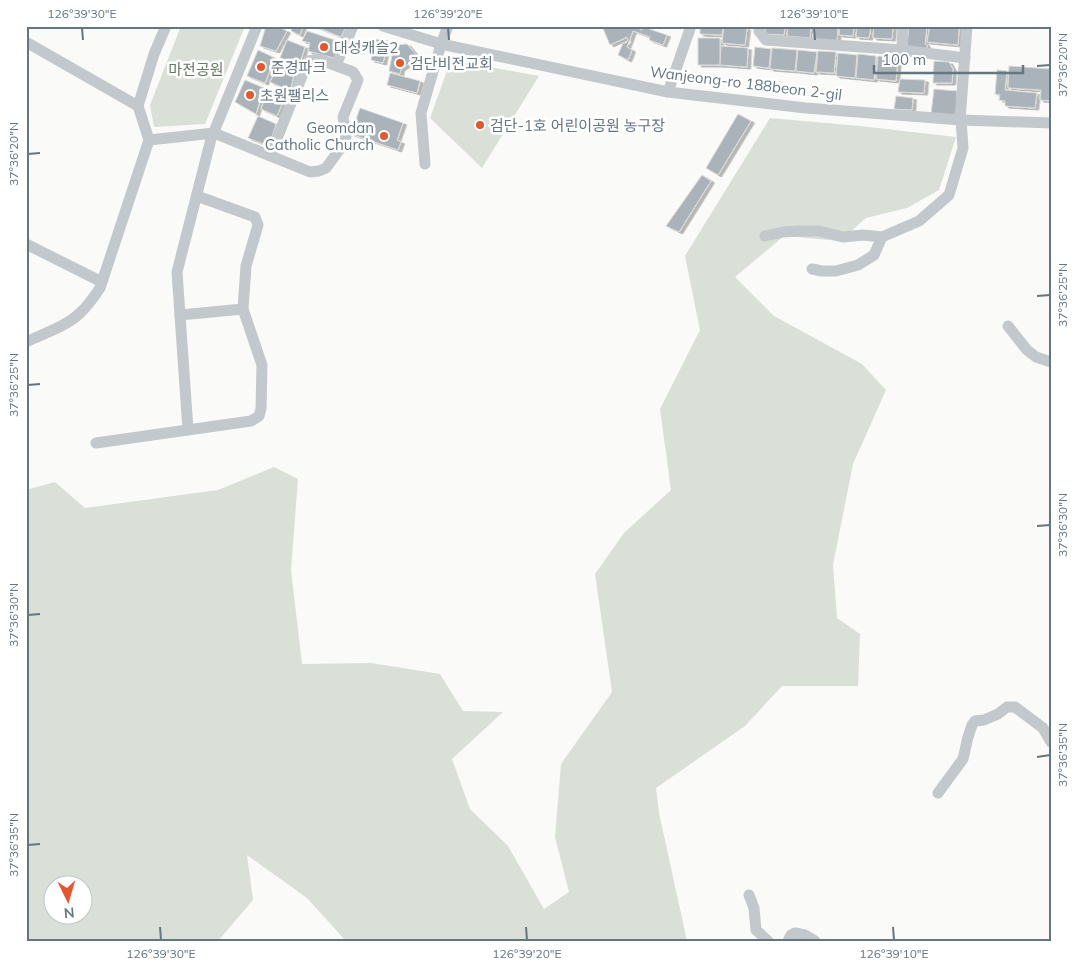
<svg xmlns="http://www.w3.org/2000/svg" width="1077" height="967" viewBox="0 0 1077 967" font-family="Mulish,'Noto Sans KR',sans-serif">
	<defs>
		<filter id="shadow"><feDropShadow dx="3.5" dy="2" stdDeviation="0" flood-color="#0004"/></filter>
	</defs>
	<rect width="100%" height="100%" fill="#fafaf8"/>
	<g fill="#dadfd7" fill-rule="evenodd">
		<path d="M 181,26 L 245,26 L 205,124 L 154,127 L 150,105 Z"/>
		<path d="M 451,60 L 539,76 L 482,168 L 430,118 Z"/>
		<path d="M 770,118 L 860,126 L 956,137 L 939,190 L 907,208 L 866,218 L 840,241 L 784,236 L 735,277 L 774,316 L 862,364 L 886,390 L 853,464 L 833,565 L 837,618 L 860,634 L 858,686 L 782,686 L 745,726 L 656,788 L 659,813 L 687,941 L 346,941 L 307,898 L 247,855 L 253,900 L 218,941 L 26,941 L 26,490 L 55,482 L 85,508 L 218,490 L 274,467 L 298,479 L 291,570 L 302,664 L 371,663 L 440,674 L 463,711 L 503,712 L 452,759 L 470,809 L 508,846 L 544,909 L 569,892 L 555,837 L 561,764 L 612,692 L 595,574 L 624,533 L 671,490 L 660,409 L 700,330 L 685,256 ZM 52,884 L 82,884 L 82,914 L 52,914 Z"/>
	</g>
	<g fill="#aab3b9" stroke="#dcdcda" filter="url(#shadow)">
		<path d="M 266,26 L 276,26 L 287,31 L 276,51 L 260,46 Z"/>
		<path d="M 293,26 L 303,26 L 300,35 L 291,31 Z"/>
		<path d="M 314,26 L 346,26 L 341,37 Z"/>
		<path d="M 602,26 L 638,26 L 637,27 L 641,30 L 648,26 L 649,29 L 667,35 L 663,45 L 649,40 L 650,37 L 633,31 L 627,47 L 632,50 L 628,60 L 618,55 L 623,43 L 626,43 L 628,40 L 627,37 L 610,45 Z"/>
		<path d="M 700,26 L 723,26 L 722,35 L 700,34 Z"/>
		<path d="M 724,26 L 747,28 L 745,45 L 722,43 Z"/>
		<path d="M 766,26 L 785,26 L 784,35 L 765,34 Z"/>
		<path d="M 788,26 L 811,26 L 810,38 L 787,36 Z"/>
		<path d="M 814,26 L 838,26 L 837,41 L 813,39 Z"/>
		<path d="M 840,26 L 854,26 L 853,36 L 839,35 Z"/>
		<path d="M 857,26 L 871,26 L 869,38 L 856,37 Z"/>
		<path d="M 874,26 L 893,26 L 892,39 L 873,38 Z"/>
		<path d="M 909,26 L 927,26 L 925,44 L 927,45 L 927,49 L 907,47 Z"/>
		<path d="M 930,26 L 952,26 L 952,27 L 959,28 L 958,45 L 927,42 Z"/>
		<path d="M 307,31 L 341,42 L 334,58 L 308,51 L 310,43 L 302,41 Z"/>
		<rect x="698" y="38" width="22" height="27"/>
		<path d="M 375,39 L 388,41 L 383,63 L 371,60 Z"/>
		<path d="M 287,40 L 305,47 L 299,66 L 280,58 Z"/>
		<path d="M 407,44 L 418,57 L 401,69 L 400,74 L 389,71 L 394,45 Z"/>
		<path d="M 721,46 L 748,48 L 747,67 L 720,65 Z"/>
		<path d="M 755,47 L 771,49 L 769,68 L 753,66 Z"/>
		<path d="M 772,48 L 797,50 L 795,71 L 770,69 Z"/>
		<path d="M 258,50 L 275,58 L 265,83 L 247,76 Z"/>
		<path d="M 798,50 L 817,52 L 814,73 L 796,71 Z"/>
		<path d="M 818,51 L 836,52 L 834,73 L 816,72 Z"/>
		<path d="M 838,53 L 857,55 L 855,78 L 836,76 Z"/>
		<path d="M 858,54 L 876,56 L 874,80 L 856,78 Z"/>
		<path d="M 878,56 L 898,58 L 896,81 L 876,79 Z"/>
		<path d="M 934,61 L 949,62 L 953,69 L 952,83 L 933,83 Z"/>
		<path d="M 278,66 L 295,71 L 290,91 L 270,82 Z"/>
		<path d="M 1009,66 L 1051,69 L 1051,101 L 1040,100 L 1041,90 L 1008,88 Z"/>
		<path d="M 997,70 L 1007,71 L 1005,90 L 1037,93 L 1035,108 L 1005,106 L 1005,101 L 999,100 L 1000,95 L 995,94 Z"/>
		<path d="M 390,73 L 420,81 L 417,93 L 387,85 Z"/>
		<path d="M 900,79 L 925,80 L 924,93 L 898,92 Z"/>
		<path d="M 245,80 L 264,88 L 256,114 L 235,102 Z"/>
		<path d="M 934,89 L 957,91 L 956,113 L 951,117 L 931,114 Z"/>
		<path d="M 268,90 L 285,97 L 277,116 L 261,109 Z"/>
		<path d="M 896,96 L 913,98 L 912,110 L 894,109 Z"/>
		<path d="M 360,108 L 403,123 L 397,140 L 401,142 L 398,150 L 351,134 Z"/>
		<path d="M 738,114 L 751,121 L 718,175 L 706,168 Z"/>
		<path d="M 258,116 L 276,124 L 269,146 L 248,138 Z"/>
		<path d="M 702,175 L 711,181 L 679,232 L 666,226 Z"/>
	</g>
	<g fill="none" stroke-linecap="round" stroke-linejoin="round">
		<g stroke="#c3c8cc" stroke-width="11">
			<path d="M 383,26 L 441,44 L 668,92 L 806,108 L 961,120 L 1051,123"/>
			<path d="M 759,26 L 759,31 L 766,40 L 902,50 L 965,58"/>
			<path d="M 26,42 L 138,106"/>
			<path d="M 902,50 L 903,26"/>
			<path d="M 336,65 L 353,26"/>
			<path d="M 668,92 L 691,26"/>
			<path d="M 960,120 L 967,26"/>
			<path d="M 149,140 L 214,133 L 310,172 L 319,171 L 326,168 L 345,142 L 346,136 L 343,117 L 358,80 L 353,72 L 318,59 L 308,61 L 270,156"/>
			<path d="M 425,164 L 421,113 L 441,44 L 448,26"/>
			<path d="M 765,236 L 783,232 L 799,231 L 819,231 L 843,237 L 863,235 L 882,237"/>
			<path d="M 26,244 L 102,282"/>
			<path d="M 812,269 L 822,271 L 836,271 L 858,265 L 874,255 L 882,237 L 919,221 L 949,195 L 963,148 L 961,120"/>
			<path d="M 180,315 L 243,309"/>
			<path d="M 1008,326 L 1027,350 L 1036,357 L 1051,362"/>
			<path d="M 26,342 C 43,334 67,326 80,313 C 88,306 94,297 100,288 L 149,140 L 138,106 L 154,54 L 166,26"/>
			<path d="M 188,430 L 177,272 L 211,139 L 257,26"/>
			<path d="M 96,443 L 251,421 L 259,416 L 261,409 L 262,365 L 243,309 L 246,266 L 258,225 L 255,217 L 197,196"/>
			<path d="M 938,793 L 963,759 L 968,737 L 972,725 L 975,721 L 984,720 L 998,714 L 1007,707 L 1015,707 L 1043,728 L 1051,742"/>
			<path d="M 749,895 L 754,908 L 756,930 L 768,941"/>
			<path d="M 788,941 L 791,935 L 795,933 L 805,935 L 815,941"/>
		</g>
	</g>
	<path fill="none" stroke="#657683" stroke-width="2" d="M 82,28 L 83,40M 448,28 L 449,40M 814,28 L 815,40M 1037,66 L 1050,65M 28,154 L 40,153M 1037,296 L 1050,295M 28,385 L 40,384M 1037,526 L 1050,525M 28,615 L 40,614M 1037,757 L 1050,755M 28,845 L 40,844M 160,927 L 161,940M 526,927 L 527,940M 893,927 L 894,940"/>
	<g fill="#e4572e" stroke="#fff" stroke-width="2">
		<circle cx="324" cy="47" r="5"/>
		<circle cx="400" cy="63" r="5"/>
		<circle cx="261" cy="67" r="5"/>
		<circle cx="250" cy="95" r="5"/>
		<circle cx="480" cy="125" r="5"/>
		<circle cx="384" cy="136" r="5"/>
	</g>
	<g text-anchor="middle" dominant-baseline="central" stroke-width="5" stroke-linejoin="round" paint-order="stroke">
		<g font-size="15" fill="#657683" stroke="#fff" text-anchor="start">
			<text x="334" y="47">대성캐슬2</text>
			<text x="410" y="63">검단비전교회</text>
			<text x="271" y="67">준경파크</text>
			<text x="260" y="95">초원팰리스</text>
			<text x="490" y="125">검단-1호 어린이공원 농구장</text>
			<text x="374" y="127" text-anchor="end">Geomdan<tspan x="374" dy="17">Catholic Church</tspan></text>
		</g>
		<g font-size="15" fill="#687a64" stroke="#fff">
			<text x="196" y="69">마전공원</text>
		</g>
		<g font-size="15" fill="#657683" stroke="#fff">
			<text transform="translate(746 83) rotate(7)">Wanjeong-ro 188beon 2-gil</text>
		</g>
	</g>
	<rect width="1077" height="967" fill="none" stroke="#ffffff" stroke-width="55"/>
	<g transform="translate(68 900) rotate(175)"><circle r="24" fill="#ffffff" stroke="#c1c8cd"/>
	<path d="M0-4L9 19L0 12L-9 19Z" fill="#e4572e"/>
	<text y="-8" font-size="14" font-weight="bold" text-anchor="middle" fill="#657683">N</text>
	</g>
	<path d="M874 65v8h149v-8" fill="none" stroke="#657683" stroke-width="2.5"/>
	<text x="882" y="65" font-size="15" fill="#657683" stroke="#ffffff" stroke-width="4" paint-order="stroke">100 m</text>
	<rect x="28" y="28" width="1022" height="912" fill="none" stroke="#657683" stroke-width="2"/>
	<g font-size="12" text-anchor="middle" fill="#657683">
		<text x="82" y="18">126°39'30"E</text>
		<text x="448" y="18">126°39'20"E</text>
		<text x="814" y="18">126°39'10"E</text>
		<text transform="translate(1063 65) rotate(-90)" y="4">37°36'20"N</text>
		<text transform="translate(14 154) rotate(-90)" y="4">37°36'20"N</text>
		<text transform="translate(1063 295) rotate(-90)" y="4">37°36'25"N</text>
		<text transform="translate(14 385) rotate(-90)" y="4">37°36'25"N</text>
		<text transform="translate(1063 525) rotate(-90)" y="4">37°36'30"N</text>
		<text transform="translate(14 615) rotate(-90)" y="4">37°36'30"N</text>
		<text transform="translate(1063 755) rotate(-90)" y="4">37°36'35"N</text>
		<text transform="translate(14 845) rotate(-90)" y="4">37°36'35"N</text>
		<text x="161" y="958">126°39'30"E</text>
		<text x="527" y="958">126°39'20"E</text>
		<text x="894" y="958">126°39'10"E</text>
	</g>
</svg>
